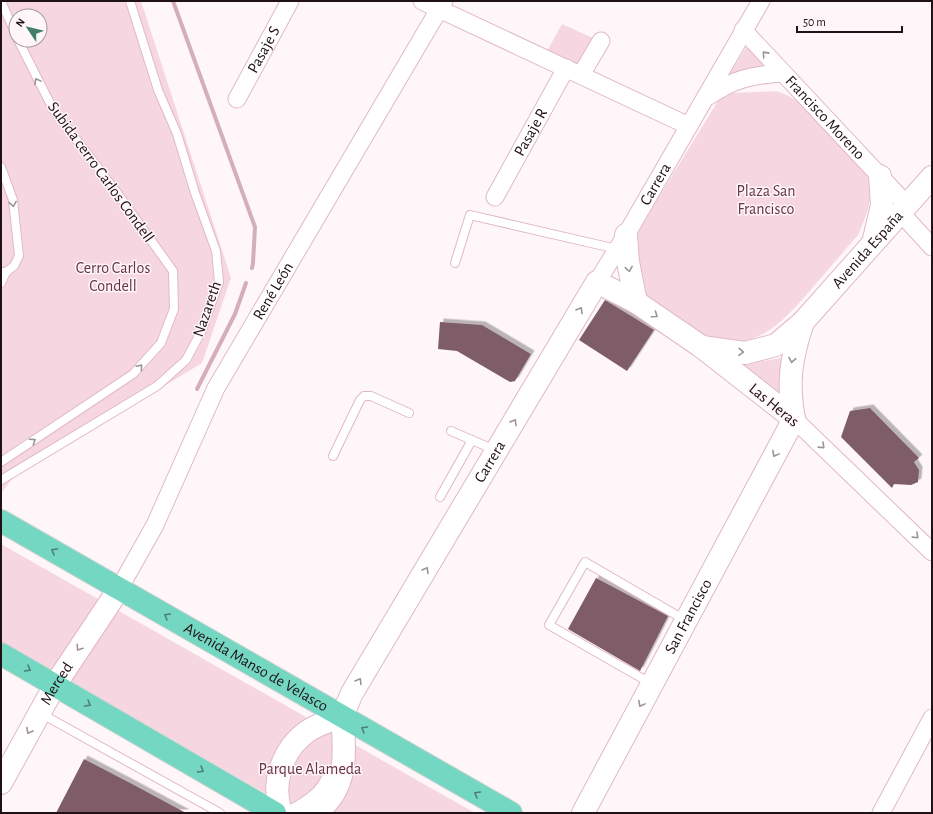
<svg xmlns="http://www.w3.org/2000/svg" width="933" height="814" viewBox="0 0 933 814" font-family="'Alegreya Sans',sans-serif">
	<defs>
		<filter id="shadow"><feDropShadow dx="3.5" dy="-3.5" stdDeviation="0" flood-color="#0004"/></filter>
	</defs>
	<rect width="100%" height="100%" fill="#fff6f9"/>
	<g fill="#f6d7e1" fill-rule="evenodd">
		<path d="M 1,1 L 141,1 L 231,278 L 202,363 L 12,479 L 1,493 ZM 16,16 L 40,16 L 40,40 L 16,40 Z"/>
		<path d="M 562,24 L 595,39 L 579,68 L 547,51 Z"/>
		<path d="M 747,46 L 771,69 L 729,75 Z"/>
		<path d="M 776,91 L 787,95 L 799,102 C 816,119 868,163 871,185 C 873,199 864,222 858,235 C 843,252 829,269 814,286 C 786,318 759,353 710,339 L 642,292 L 636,239 L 641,226 L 718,101 L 732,93 Z"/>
		<path d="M 781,358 L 782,401 L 735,362 L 751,363 Z"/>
		<path d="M 1,544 L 475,813 L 300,813 L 1,642 Z"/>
	</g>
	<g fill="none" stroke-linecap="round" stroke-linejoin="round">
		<g stroke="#d4aebb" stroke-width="4">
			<path d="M 173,1 L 255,227 L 253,263 L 252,268"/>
			<path d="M 197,389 L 235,314 L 246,283"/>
		</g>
	</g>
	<g fill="#7e5b68" filter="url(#shadow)">
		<path d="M 605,300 L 654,330 L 627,371 L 579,340 Z"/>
		<path d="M 440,322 L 482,325 L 531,354 L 515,381 L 510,382 L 457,351 L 438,349 Z"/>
		<path d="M 870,408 L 919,458 L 914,462 L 919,470 L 918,482 L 911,485 L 894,484 L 892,488 L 841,437 L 850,411 Z"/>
		<path d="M 596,578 L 668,616 L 640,671 L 568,629 Z"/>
		<path d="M 84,759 L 134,785 L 186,813 L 56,813 Z"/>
	</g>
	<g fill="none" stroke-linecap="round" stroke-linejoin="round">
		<g stroke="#e1b8c7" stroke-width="10">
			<g id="lane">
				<path d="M 1,1 L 16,35"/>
				<path d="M 1,167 L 13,200 L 19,256 L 14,266 L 6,272 L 1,272"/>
				<path d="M 455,263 L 470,215 L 617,249"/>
				<path d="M 1,283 L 6,272"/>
				<path d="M 451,431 L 495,450"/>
				<path d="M 333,456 L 360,400 L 364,396 L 371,396 L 409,413"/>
				<path d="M 1,462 L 133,374 L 161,343 L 174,309 L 173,271 L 118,194 L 53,109 L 18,40"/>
				<path d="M 1,480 L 157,386 L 186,360 L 201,332 L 219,282 L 216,251 L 195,193 L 177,134 L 158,90 L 130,1"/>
				<path d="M 440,497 L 472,440"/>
				<path d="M 652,684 L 549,625 L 585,562 L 685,620"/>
				<path d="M 40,713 L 220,813"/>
			</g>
		</g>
		<g stroke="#e1b8c7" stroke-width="19">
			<g id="street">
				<path d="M 422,1 L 689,126"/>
				<path id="s1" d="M 743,30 L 907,205"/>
				<path d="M 581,75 L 601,41"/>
				<path d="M 709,96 C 734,79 752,75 782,73"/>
				<path id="s2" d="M 237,99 L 290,1"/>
				<path id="s3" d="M 495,197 L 566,68"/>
				<path d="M 900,212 L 932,247"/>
				<path id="s4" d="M 597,282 L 626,235 L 761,1"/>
				<path d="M 794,419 L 932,552"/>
				<path id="s5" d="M 119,589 L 155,525 L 216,388 L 444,1"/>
				<path d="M 293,813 C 309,804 324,795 331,777"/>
				<path d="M 881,813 L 932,718"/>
			</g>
		</g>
		<g stroke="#e1b8c7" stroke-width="24">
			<g id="secondary">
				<path d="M 626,235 L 628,262 L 636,302"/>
				<path d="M 874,239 L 882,205 L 880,176"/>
				<path id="s6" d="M 702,347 L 745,353 L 776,345 L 803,322 L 932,177"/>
				<path d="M 794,419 C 787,383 791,358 803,322"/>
				<path id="s7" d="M 1,783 L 55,685 L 119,589"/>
				<path id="s8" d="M 281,813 C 271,783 282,749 308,731 C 318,724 331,721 342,716 L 352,693 L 597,282 L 636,302 L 702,347 L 794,419"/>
				<path d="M 314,813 C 349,791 345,752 342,716"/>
				<path id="s9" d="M 583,813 L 794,419"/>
			</g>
		</g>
		<g stroke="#d7d4d5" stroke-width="24">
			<g id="primary">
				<path id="s10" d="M 1,521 L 511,813"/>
				<path d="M 1,654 L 275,813"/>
			</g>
		</g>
		<use href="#lane" stroke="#fff" stroke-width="8"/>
		<use href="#street" stroke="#fff" stroke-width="17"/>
		<use href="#secondary" stroke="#fff" stroke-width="22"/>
		<use href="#primary" stroke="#74d7c2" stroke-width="22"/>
	</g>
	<defs><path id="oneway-chevron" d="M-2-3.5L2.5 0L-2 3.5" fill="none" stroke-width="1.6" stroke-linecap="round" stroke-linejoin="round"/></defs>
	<g stroke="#9a9496">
		<use href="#oneway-chevron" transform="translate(765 54) rotate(-132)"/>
		<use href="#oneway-chevron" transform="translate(37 81) rotate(-118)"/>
		<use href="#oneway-chevron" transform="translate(13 204) rotate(81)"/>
		<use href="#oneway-chevron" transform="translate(629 269) rotate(81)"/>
		<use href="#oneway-chevron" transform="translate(580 310) rotate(-59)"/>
		<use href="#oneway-chevron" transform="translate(655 315) rotate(35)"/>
		<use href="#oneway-chevron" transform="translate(741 352) rotate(4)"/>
		<use href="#oneway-chevron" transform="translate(792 360) rotate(100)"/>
		<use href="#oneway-chevron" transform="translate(140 367) rotate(-49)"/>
		<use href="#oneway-chevron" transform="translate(514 422) rotate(-59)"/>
		<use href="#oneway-chevron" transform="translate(33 441) rotate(-34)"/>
		<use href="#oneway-chevron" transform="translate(822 446) rotate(44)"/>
		<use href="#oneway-chevron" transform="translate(775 454) rotate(118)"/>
		<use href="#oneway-chevron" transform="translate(916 536) rotate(44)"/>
		<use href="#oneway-chevron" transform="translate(426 570) rotate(-59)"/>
		<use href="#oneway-chevron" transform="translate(79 648) rotate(124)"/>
		<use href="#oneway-chevron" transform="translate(359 681) rotate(-59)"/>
		<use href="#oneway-chevron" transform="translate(641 704) rotate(118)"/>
		<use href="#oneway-chevron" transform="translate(29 731) rotate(119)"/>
	</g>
	<g stroke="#4e7e75">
		<use href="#oneway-chevron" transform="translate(54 551) rotate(-150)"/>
		<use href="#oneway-chevron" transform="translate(167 616) rotate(-150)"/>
		<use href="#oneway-chevron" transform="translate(28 669) rotate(30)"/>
		<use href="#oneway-chevron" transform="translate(88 704) rotate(30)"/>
		<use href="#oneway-chevron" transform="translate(364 729) rotate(-150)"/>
		<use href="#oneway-chevron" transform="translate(201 770) rotate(30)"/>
		<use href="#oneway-chevron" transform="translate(477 794) rotate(-150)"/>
	</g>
	<g text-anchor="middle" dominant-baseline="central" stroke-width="3" stroke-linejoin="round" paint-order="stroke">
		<g font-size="16" fill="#1f1116" stroke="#fff6f9">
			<text stroke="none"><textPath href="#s2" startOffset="56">Pasaje S</textPath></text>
			<text stroke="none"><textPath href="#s1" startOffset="120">Francisco Moreno</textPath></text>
			<text stroke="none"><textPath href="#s3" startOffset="74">Pasaje R</textPath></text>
			<text transform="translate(101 172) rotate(54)">Subida cerro Carlos Condell</text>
			<text stroke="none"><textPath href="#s4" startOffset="114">Carrera</textPath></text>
			<text stroke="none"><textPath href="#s6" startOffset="208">Avenida España</textPath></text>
			<text stroke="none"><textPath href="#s5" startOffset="336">René León</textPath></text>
			<text transform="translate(207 309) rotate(-71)">Nazareth</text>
			<text transform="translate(774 405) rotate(39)">Las Heras</text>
			<text stroke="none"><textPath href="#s8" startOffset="424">Carrera</textPath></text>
			<text stroke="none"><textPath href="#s9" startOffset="223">San Francisco</textPath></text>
			<text stroke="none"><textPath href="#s10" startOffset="294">Avenida Manso de Velasco</textPath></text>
			<text stroke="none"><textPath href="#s7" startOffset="114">Merced</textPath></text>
		</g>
		<g font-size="16" fill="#673348" stroke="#fff6f9">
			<text x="766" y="191">Plaza San<tspan x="766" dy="18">Francisco</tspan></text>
			<text x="113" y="268">Cerro Carlos<tspan x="113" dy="18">Condell</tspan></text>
			<text x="310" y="769">Parque Alameda</text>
		</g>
	</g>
	<rect width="933" height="814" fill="none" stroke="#1f1116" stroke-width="4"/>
	<g transform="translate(28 28) rotate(305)"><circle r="19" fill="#fff6f9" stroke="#a59a9e"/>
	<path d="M0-3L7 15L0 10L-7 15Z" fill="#3f7e6d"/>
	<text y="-6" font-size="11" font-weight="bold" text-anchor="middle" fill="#1f1116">N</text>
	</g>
	<path d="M797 26v6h105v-6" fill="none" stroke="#1f1116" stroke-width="2"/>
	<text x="803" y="26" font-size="12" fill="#1f1116" stroke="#fff6f9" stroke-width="3" paint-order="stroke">50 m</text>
</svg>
